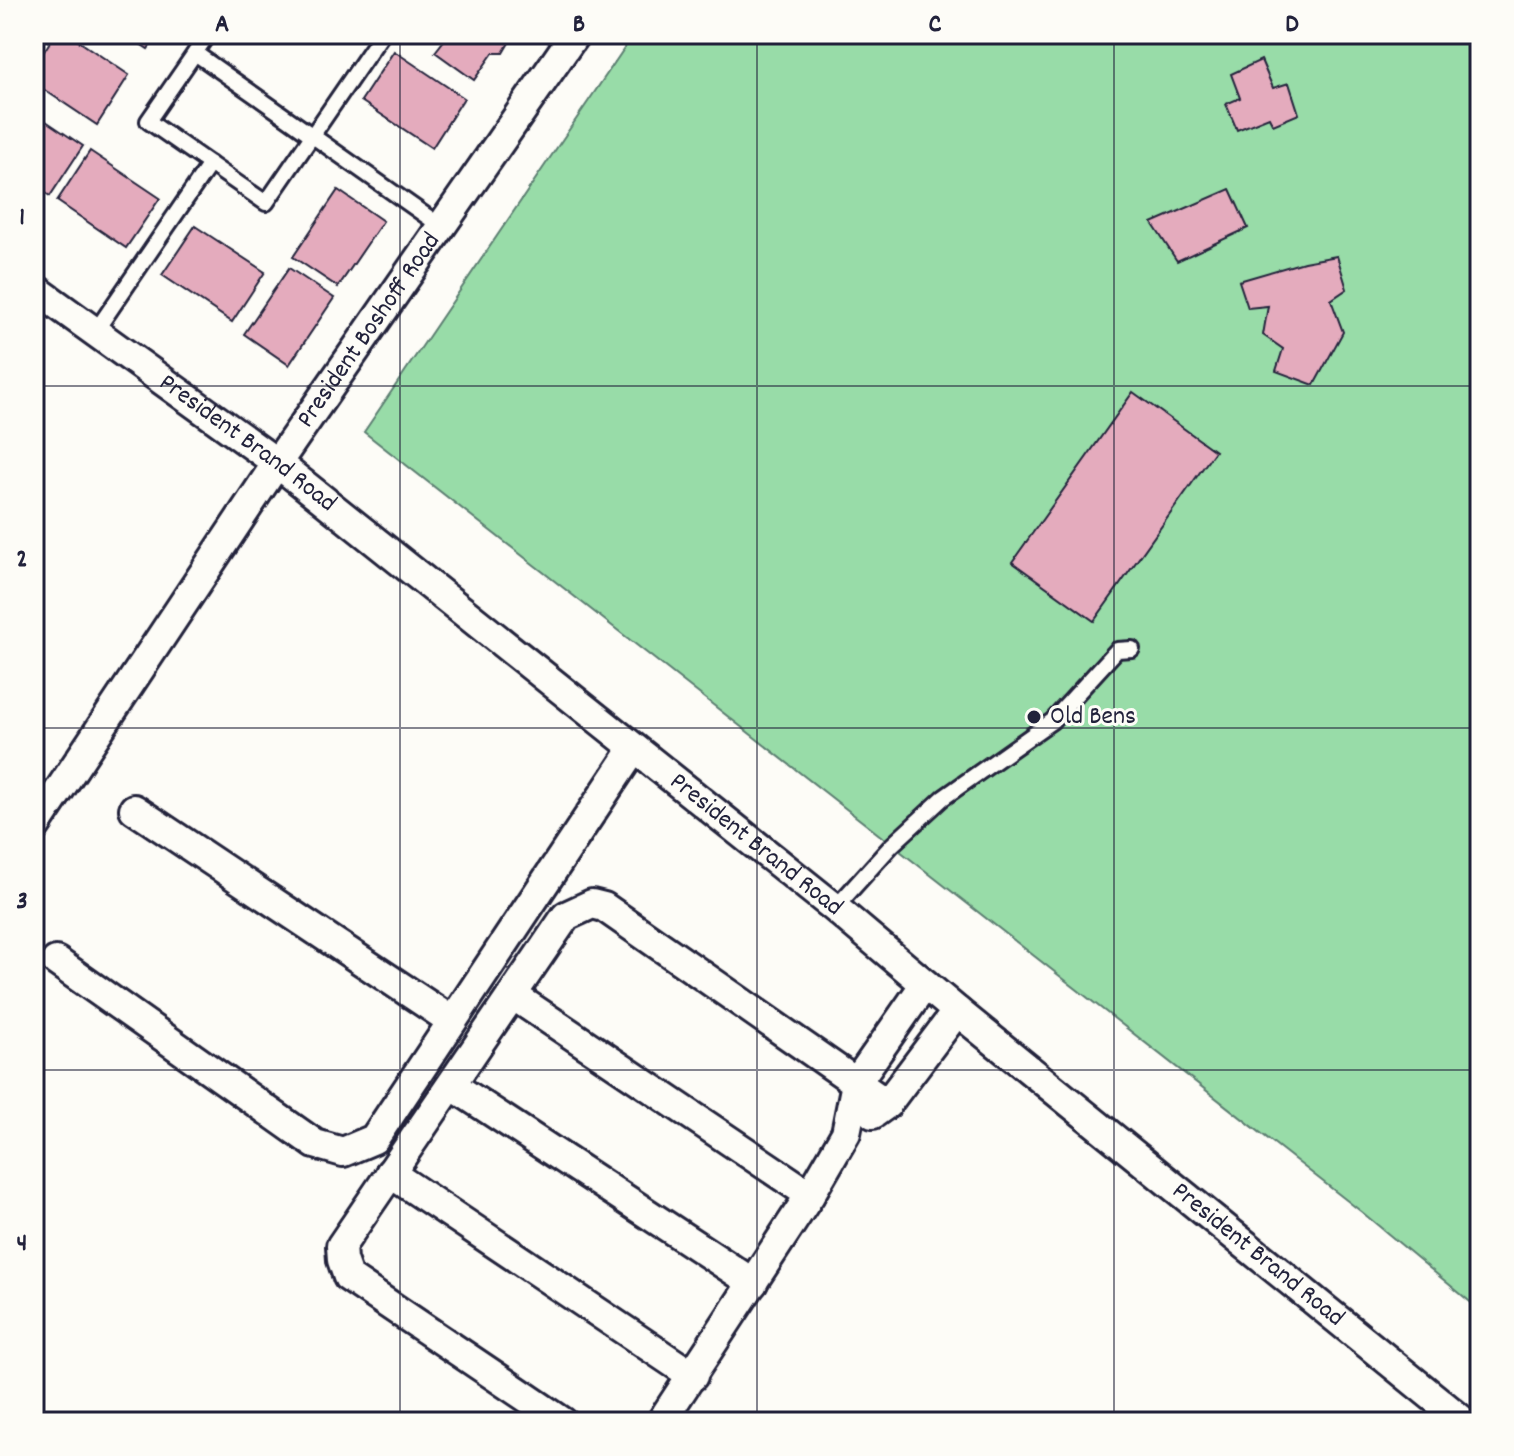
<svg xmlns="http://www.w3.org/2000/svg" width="1514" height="1456" viewBox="0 0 1514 1456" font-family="Dekko,sans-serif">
	<rect width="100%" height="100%" fill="#fdfcf7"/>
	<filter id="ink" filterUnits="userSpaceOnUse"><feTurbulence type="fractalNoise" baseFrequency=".0125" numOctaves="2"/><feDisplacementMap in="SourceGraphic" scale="16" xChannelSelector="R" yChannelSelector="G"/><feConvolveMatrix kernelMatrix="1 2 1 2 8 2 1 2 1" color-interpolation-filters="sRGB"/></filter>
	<g filter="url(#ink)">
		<path fill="#98dca8" stroke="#5d7f72" stroke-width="2" d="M 634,34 L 1480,34 L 1480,1310 L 1363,1213 L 364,432 Z"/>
		<g fill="#e4abbd" stroke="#22223b" stroke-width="2">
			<path d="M 55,34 L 68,34 L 129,75 L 97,125 L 34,83 L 34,67 Z"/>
			<path d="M 125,34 L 158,34 L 148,49 Z"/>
			<path d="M 449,34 L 511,34 L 513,36 L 503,53 L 493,53 L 474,80 L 435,52 Z"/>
			<path d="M 394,51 L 464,98 L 432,148 L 361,101 Z"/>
			<path d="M 1261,60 L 1273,88 L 1289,83 L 1299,114 L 1273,125 L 1269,117 L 1237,130 L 1226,104 L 1240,98 L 1231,74 Z"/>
			<path d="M 34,113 L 83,146 L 50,196 L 34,185 Z"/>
			<path d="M 90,151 L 160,198 L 126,248 L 57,201 Z"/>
			<path d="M 1230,189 L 1248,228 L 1177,261 L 1152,223 Z"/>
			<path d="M 338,190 L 383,221 L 338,287 L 293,257 Z"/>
			<path d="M 195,226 L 265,272 L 232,322 L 162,275 Z"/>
			<path d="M 1337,256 L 1347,289 L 1331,300 L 1343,332 L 1314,385 L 1276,371 L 1283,349 L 1263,335 L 1268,306 L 1248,308 L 1239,281 L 1304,262 Z"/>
			<path d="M 289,268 L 334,298 L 289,365 L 244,334 Z"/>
			<path d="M 1133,392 L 1215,451 L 1094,621 L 1012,562 Z"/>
		</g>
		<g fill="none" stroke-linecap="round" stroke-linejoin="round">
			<g stroke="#22223b" stroke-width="20">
				<g id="service">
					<path d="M 208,34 L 148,121 L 266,203 L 382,34"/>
					<path d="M 195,53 L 442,227"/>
					<path d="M 95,332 L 210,164"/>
					<path d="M 835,908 L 892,845 L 943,798 L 1052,721 L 1117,650 L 1132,649"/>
				</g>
			</g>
			<g stroke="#22223b" stroke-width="34">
				<g id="minor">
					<path id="s1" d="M 34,288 L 277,463 L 835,908 L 957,1011 L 1464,1422"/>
					<path d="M 134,809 L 452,1021"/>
					<path id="s2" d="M 34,828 L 277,463 L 575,34"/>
					<path d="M 56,961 L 315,1144 L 343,1152 L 374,1139 L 633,750"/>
					<path d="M 514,996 L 810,1195"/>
					<path d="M 453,1086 L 753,1283"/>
					<path d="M 873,1114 L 887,1104 L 957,1011"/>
					<path d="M 390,1173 L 693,1376"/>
					<path d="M 563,1422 L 348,1277 L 342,1260 L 341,1246 L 566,916 L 592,904 L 604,907 L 887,1104"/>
					<path d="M 661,1422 L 810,1195 L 846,1133 L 856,1083 L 925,984"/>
				</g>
			</g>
			<use href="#service" stroke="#fdfcf7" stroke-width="14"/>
			<use href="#minor" stroke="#fdfcf7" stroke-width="28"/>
		</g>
	</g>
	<path fill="none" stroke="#22223b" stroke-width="2" stroke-opacity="0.55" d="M 400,34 L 400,1422M 757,34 L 757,1422M 1114,34 L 1114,1422M 34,386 L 1480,386M 34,728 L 1480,728M 34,1070 L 1480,1070"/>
	<circle fill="#22223b" stroke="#fdfcf7" stroke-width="3" cx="1034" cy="717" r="8"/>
	<g text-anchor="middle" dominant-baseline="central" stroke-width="6" stroke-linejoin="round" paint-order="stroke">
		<g font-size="26" fill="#22223b" stroke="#fdfcf7">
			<text stroke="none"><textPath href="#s2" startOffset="600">President Boshoff Road</textPath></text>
			<text stroke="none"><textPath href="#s1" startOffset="264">President Brand Road</textPath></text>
			<text stroke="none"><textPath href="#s1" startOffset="912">President Brand Road</textPath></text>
			<text stroke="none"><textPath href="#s1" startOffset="1560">President Brand Road</textPath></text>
		</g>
		<g font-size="26" fill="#22223b" stroke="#fdfcf7" text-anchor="start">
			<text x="1050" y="717">Old Bens</text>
		</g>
	</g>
	<rect width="1514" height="1456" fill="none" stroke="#fdfcf7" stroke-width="88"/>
	<rect x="44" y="44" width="1426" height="1368" fill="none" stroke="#22223b" stroke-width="3"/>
	<g font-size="26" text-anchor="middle" font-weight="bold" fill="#22223b">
		<text x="222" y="31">A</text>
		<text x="579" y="31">B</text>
		<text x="935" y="31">C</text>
		<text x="1292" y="31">D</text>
		<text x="22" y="224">1</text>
		<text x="22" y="566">2</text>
		<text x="22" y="908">3</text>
		<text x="22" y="1250">4</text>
	</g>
</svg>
